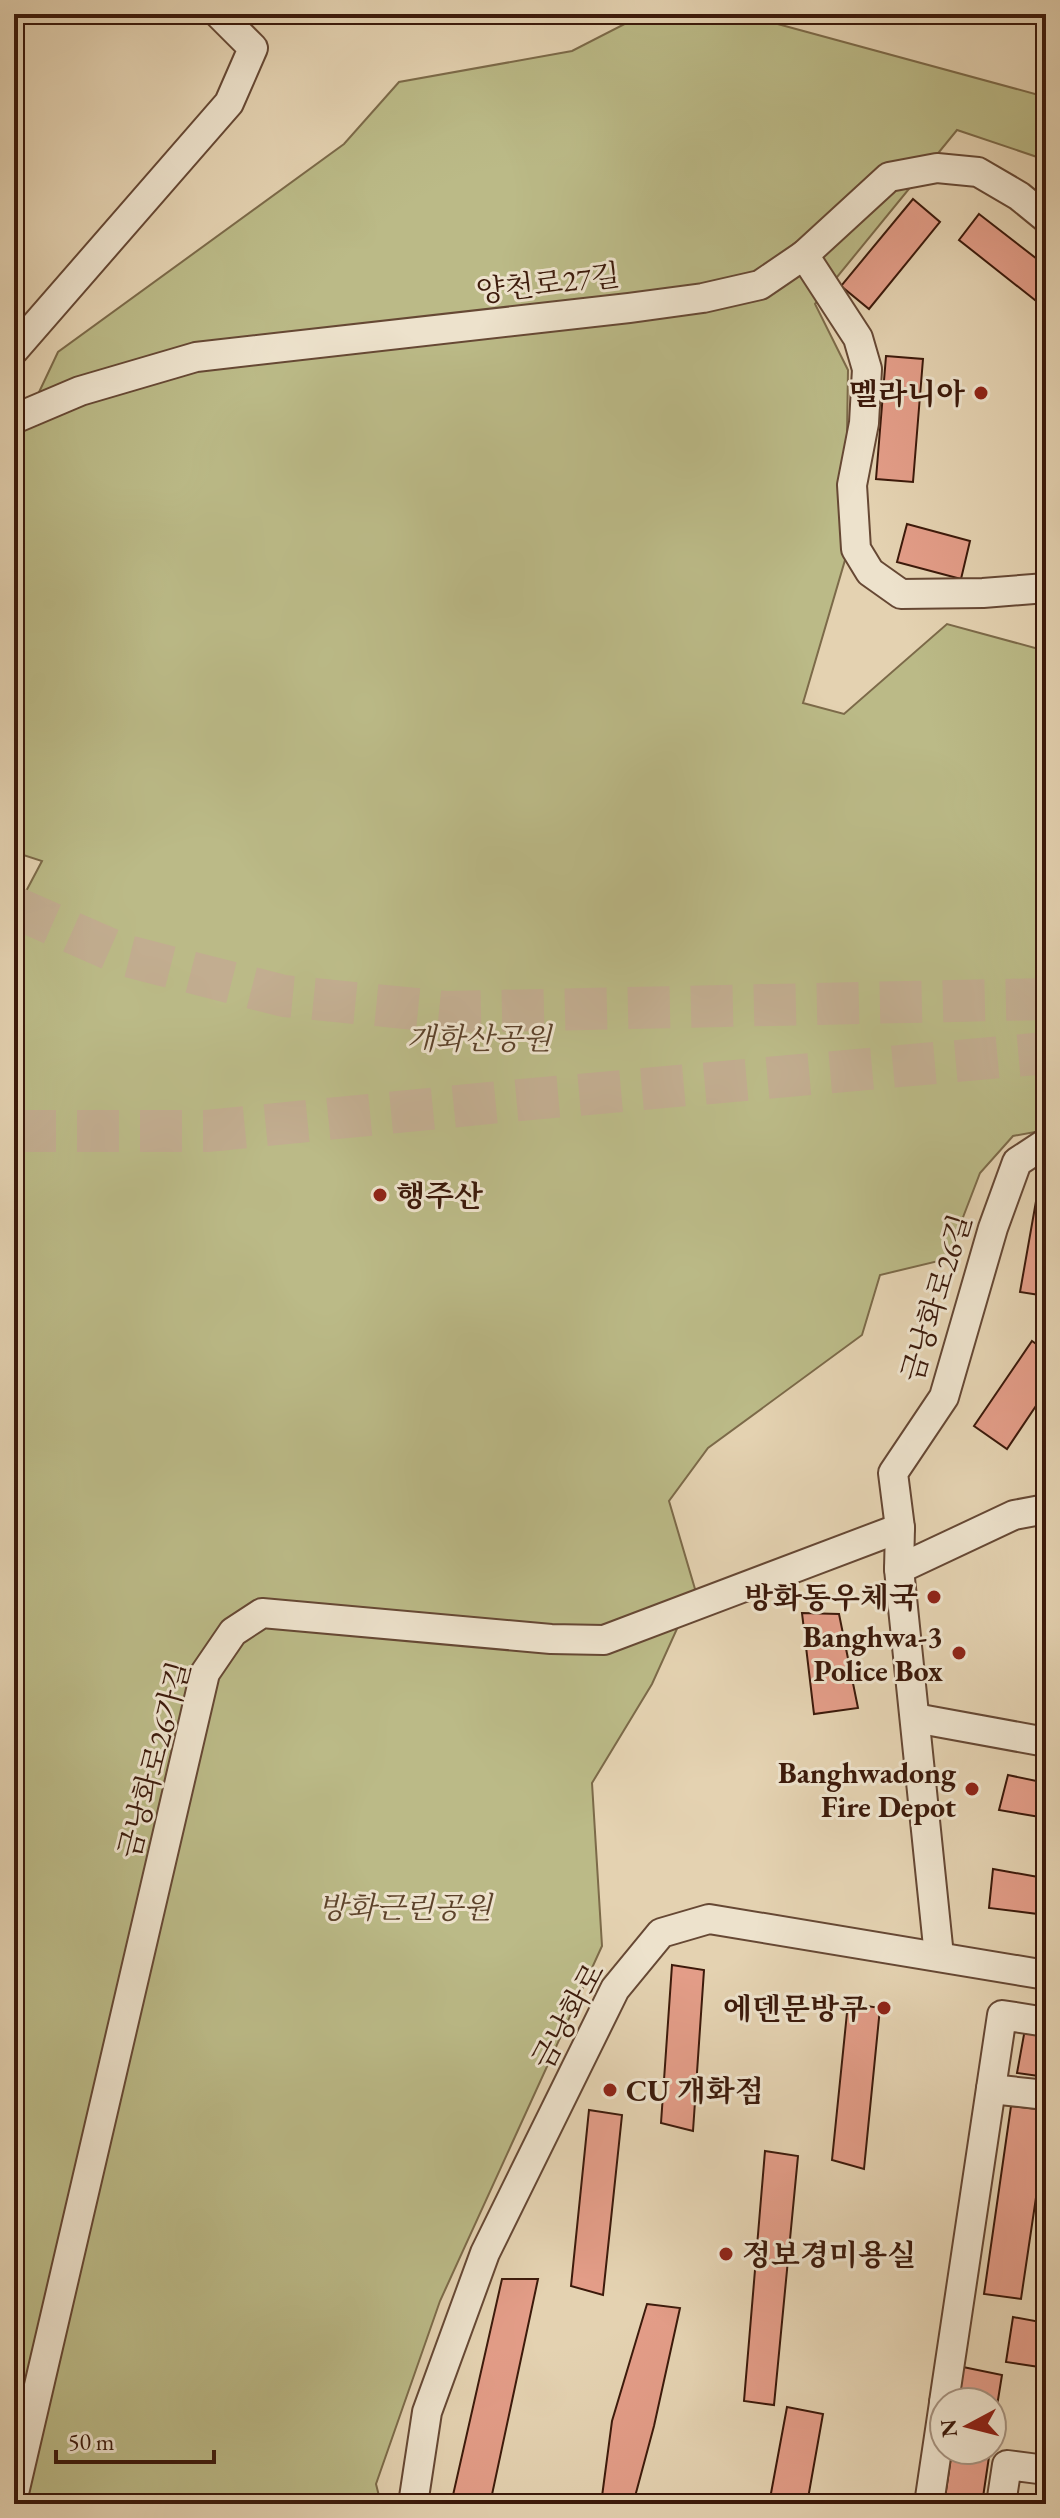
<svg xmlns="http://www.w3.org/2000/svg" width="1060" height="2518" viewBox="0 0 1060 2518" font-family="'EB Garamond','Noto Serif KR',serif">
	<rect width="100%" height="100%" fill="#e4d2b1"/>
	<filter id="stains"><feTurbulence type="fractalNoise" baseFrequency=".0025" numOctaves="4"/><feColorMatrix values="0 0 0 0 .2 0 0 0 0 .09 0 0 0 0 .02 0 0 0 .5 -.17"/></filter>
	<radialGradient id="worn" r=".72"><stop offset=".6" stop-color="#630" stop-opacity="0"/><stop offset="1" stop-color="#630" stop-opacity=".3"/></radialGradient>
	<path fill="#bbba87" stroke="#7c6a49" stroke-width="2" d="M 644,14 L 727,14 L 774,23 L 1046,97 L 1046,160 L 957,130 L 815,304 L 848,370 L 845,560 L 803,703 L 844,714 L 947,624 L 1046,651 L 1046,1130 L 1013,1136 L 980,1173 L 947,1259 L 880,1275 L 862,1335 L 708,1448 L 669,1501 L 695,1589 L 652,1684 L 592,1783 L 602,1946 L 440,2301 L 376,2484 L 381,2504 L 14,2504 L 14,914 L 42,861 L 14,852 L 14,445 L 58,352 L 344,144 L 399,82 L 572,51 Z"/>
	<g fill="#e39d88" stroke="#3c1a0b" stroke-width="2">
		<path d="M 913,199 L 940,222 L 869,309 L 841,286 Z"/>
		<path d="M 979,214 L 1046,266 L 1045,308 L 959,240 Z"/>
		<path d="M 886,356 L 923,359 L 913,482 L 876,479 Z"/>
		<path d="M 907,524 L 970,541 L 961,579 L 897,562 Z"/>
		<path d="M 1038,1190 L 1046,1192 L 1046,1296 L 1020,1292 Z"/>
		<path d="M 1032,1341 L 1046,1351 L 1046,1391 L 1007,1449 L 974,1426 Z"/>
		<path d="M 802,1613 L 839,1614 L 858,1708 L 814,1714 Z"/>
		<path d="M 1008,1775 L 1046,1783 L 1046,1818 L 999,1810 Z"/>
		<path d="M 1046,1867 L 1046,1915 L 989,1908 L 993,1869 L 1044,1878 Z"/>
		<path d="M 672,1965 L 704,1970 L 693,2131 L 661,2123 Z"/>
		<path d="M 848,2003 L 880,2008 L 864,2169 L 832,2160 Z"/>
		<path d="M 1025,2029 L 1046,2033 L 1046,2077 L 1017,2073 Z"/>
		<path d="M 1011,2106 L 1046,2110 L 1046,2130 L 1021,2299 L 984,2294 Z"/>
		<path d="M 589,2110 L 622,2115 L 603,2295 L 571,2286 Z"/>
		<path d="M 765,2151 L 798,2156 L 774,2405 L 744,2401 Z"/>
		<path d="M 502,2279 L 538,2279 L 490,2504 L 451,2504 Z"/>
		<path d="M 647,2304 L 680,2308 L 654,2426 L 633,2504 L 601,2504 L 612,2421 Z"/>
		<path d="M 1013,2317 L 1046,2323 L 1046,2368 L 1006,2362 Z"/>
		<path d="M 963,2367 L 1002,2375 L 992,2437 L 992,2402 L 958,2402 Z"/>
		<path d="M 787,2407 L 823,2414 L 807,2504 L 769,2504 Z"/>
		<path d="M 952,2450 L 990,2450 L 982,2504 L 944,2504 Z"/>
	</g>
	<g fill="none" stroke-linecap="round" stroke-linejoin="round">
		<g stroke="#c2ad90" stroke-width="42" stroke-dasharray="42 21" stroke-linecap="butt">
			<path d="M 14,907 L 123,955 L 284,996 L 446,1012 L 1046,999"/>
			<path d="M 14,1131 L 207,1131 L 499,1102 L 1046,1053"/>
		</g>
		<g stroke="#664834" stroke-width="32">
			<g id="minor">
				<path d="M 804,255 L 858,338 L 867,369 L 864,423 L 852,485 L 856,549 L 870,572 L 901,594 L 983,593 L 1046,588"/>
				<path d="M 14,350 L 229,103 L 253,48 L 219,14"/>
				<path d="M 14,419 L 80,391 L 196,357 L 629,308 L 703,298 L 760,285 L 804,255 L 889,177 L 937,168 L 978,172 L 1019,196 L 1046,218"/>
				<path d="M 899,1569 L 1014,1515 L 1046,1509"/>
				<path d="M 915,1718 L 1046,1742"/>
				<path d="M 939,1956 L 899,1569 L 900,1528 L 893,1473 L 944,1397 L 993,1228 L 1017,1162 L 1046,1143"/>
				<path d="M 991,2089 L 1046,2095"/>
				<path d="M 944,2402 L 1002,2015 L 1046,2022"/>
				<path d="M 14,2493 L 205,1673 L 233,1632 L 262,1613 L 551,1639 L 604,1640 L 900,1528"/>
				<path d="M 413,2504 L 427,2412 L 485,2253 L 615,1989 L 661,1933 L 709,1919 L 1046,1975"/>
				<path d="M 929,2504 L 944,2403"/>
				<path d="M 1001,2504 L 1007,2465 L 1046,2470"/>
			</g>
		</g>
		<use href="#minor" stroke="#ede2cc" stroke-width="28"/>
	</g>
	<g fill="#8f2418" stroke="#ede2cc" stroke-width="3">
		<circle cx="981" cy="393" r="8"/>
		<circle cx="380" cy="1195" r="8"/>
		<circle cx="934" cy="1597" r="8"/>
		<circle cx="959" cy="1653" r="8"/>
		<circle cx="972" cy="1789" r="8"/>
		<circle cx="884" cy="2008" r="8"/>
		<circle cx="610" cy="2090" r="8"/>
		<circle cx="726" cy="2254" r="8"/>
	</g>
	<g text-anchor="middle" dominant-baseline="central" stroke-width="6" stroke-linejoin="round" paint-order="stroke">
		<g font-size="30" fill="#3c1a0b" stroke="#ede2cc">
			<text transform="translate(548 283) rotate(-7)">양천로27길</text>
			<text transform="translate(936 1298) rotate(-73)">금낭화로26길</text>
			<text transform="translate(154 1760) rotate(-75)">금낭화로26가길</text>
			<text transform="translate(568 2016) rotate(-61)">금낭화로</text>
		</g>
		<g font-size="30" font-weight="bold" fill="#3c1a0b" stroke="#ede2cc" text-anchor="end">
			<text x="965" y="393">멜라니아</text>
			<text x="396" y="1195" text-anchor="start">행주산</text>
			<text x="918" y="1597">방화동우체국</text>
			<text x="943" y="1636">Banghwa-3<tspan x="943" dy="34">Police Box</tspan></text>
			<text x="956" y="1772">Banghwadong<tspan x="956" dy="34">Fire Depot</tspan></text>
			<text x="868" y="2008">에덴문방구</text>
			<text x="626" y="2090" text-anchor="start">CU 개화점</text>
			<text x="742" y="2254" text-anchor="start">정보경미용실</text>
		</g>
		<g font-size="30" font-style="italic" fill="#5c422a" stroke="#ede2cc">
			<text x="479" y="1038">개화산공원</text>
			<text x="405" y="1907">방화근린공원</text>
		</g>
	</g>
	<rect width="1060" height="2518" fill="none" stroke="#e4d2b1" stroke-width="48"/>
	<rect x="16" y="16" width="1028" height="2486" fill="none" stroke="#3c1a0b" stroke-width="4"/>
	<rect x="24" y="24" width="1012" height="2470" fill="none" stroke="#3c1a0b" stroke-width="2"/>
	<g transform="translate(968 2426) rotate(263)"><circle r="38" fill="#ede2cc" stroke="#a6927f" stroke-width="2"/>
	<path d="M0-6L14 30L0 20L-14 30Z" fill="#8f2418"/>
	<text y="-12" font-size="22" font-weight="bold" text-anchor="middle" fill="#3c1a0b">N</text>
	</g>
	<path d="M56 2450v12h158v-12" fill="none" stroke="#3c1a0b" stroke-width="4"/>
	<text x="68" y="2450" font-size="24" fill="#3c1a0b" stroke="#ede2cc" stroke-width="6" paint-order="stroke">50 m</text>
	<rect width="100%" height="100%" filter="url(#stains)"/>
	<rect width="100%" height="100%" fill="url(#worn)"/>
</svg>
